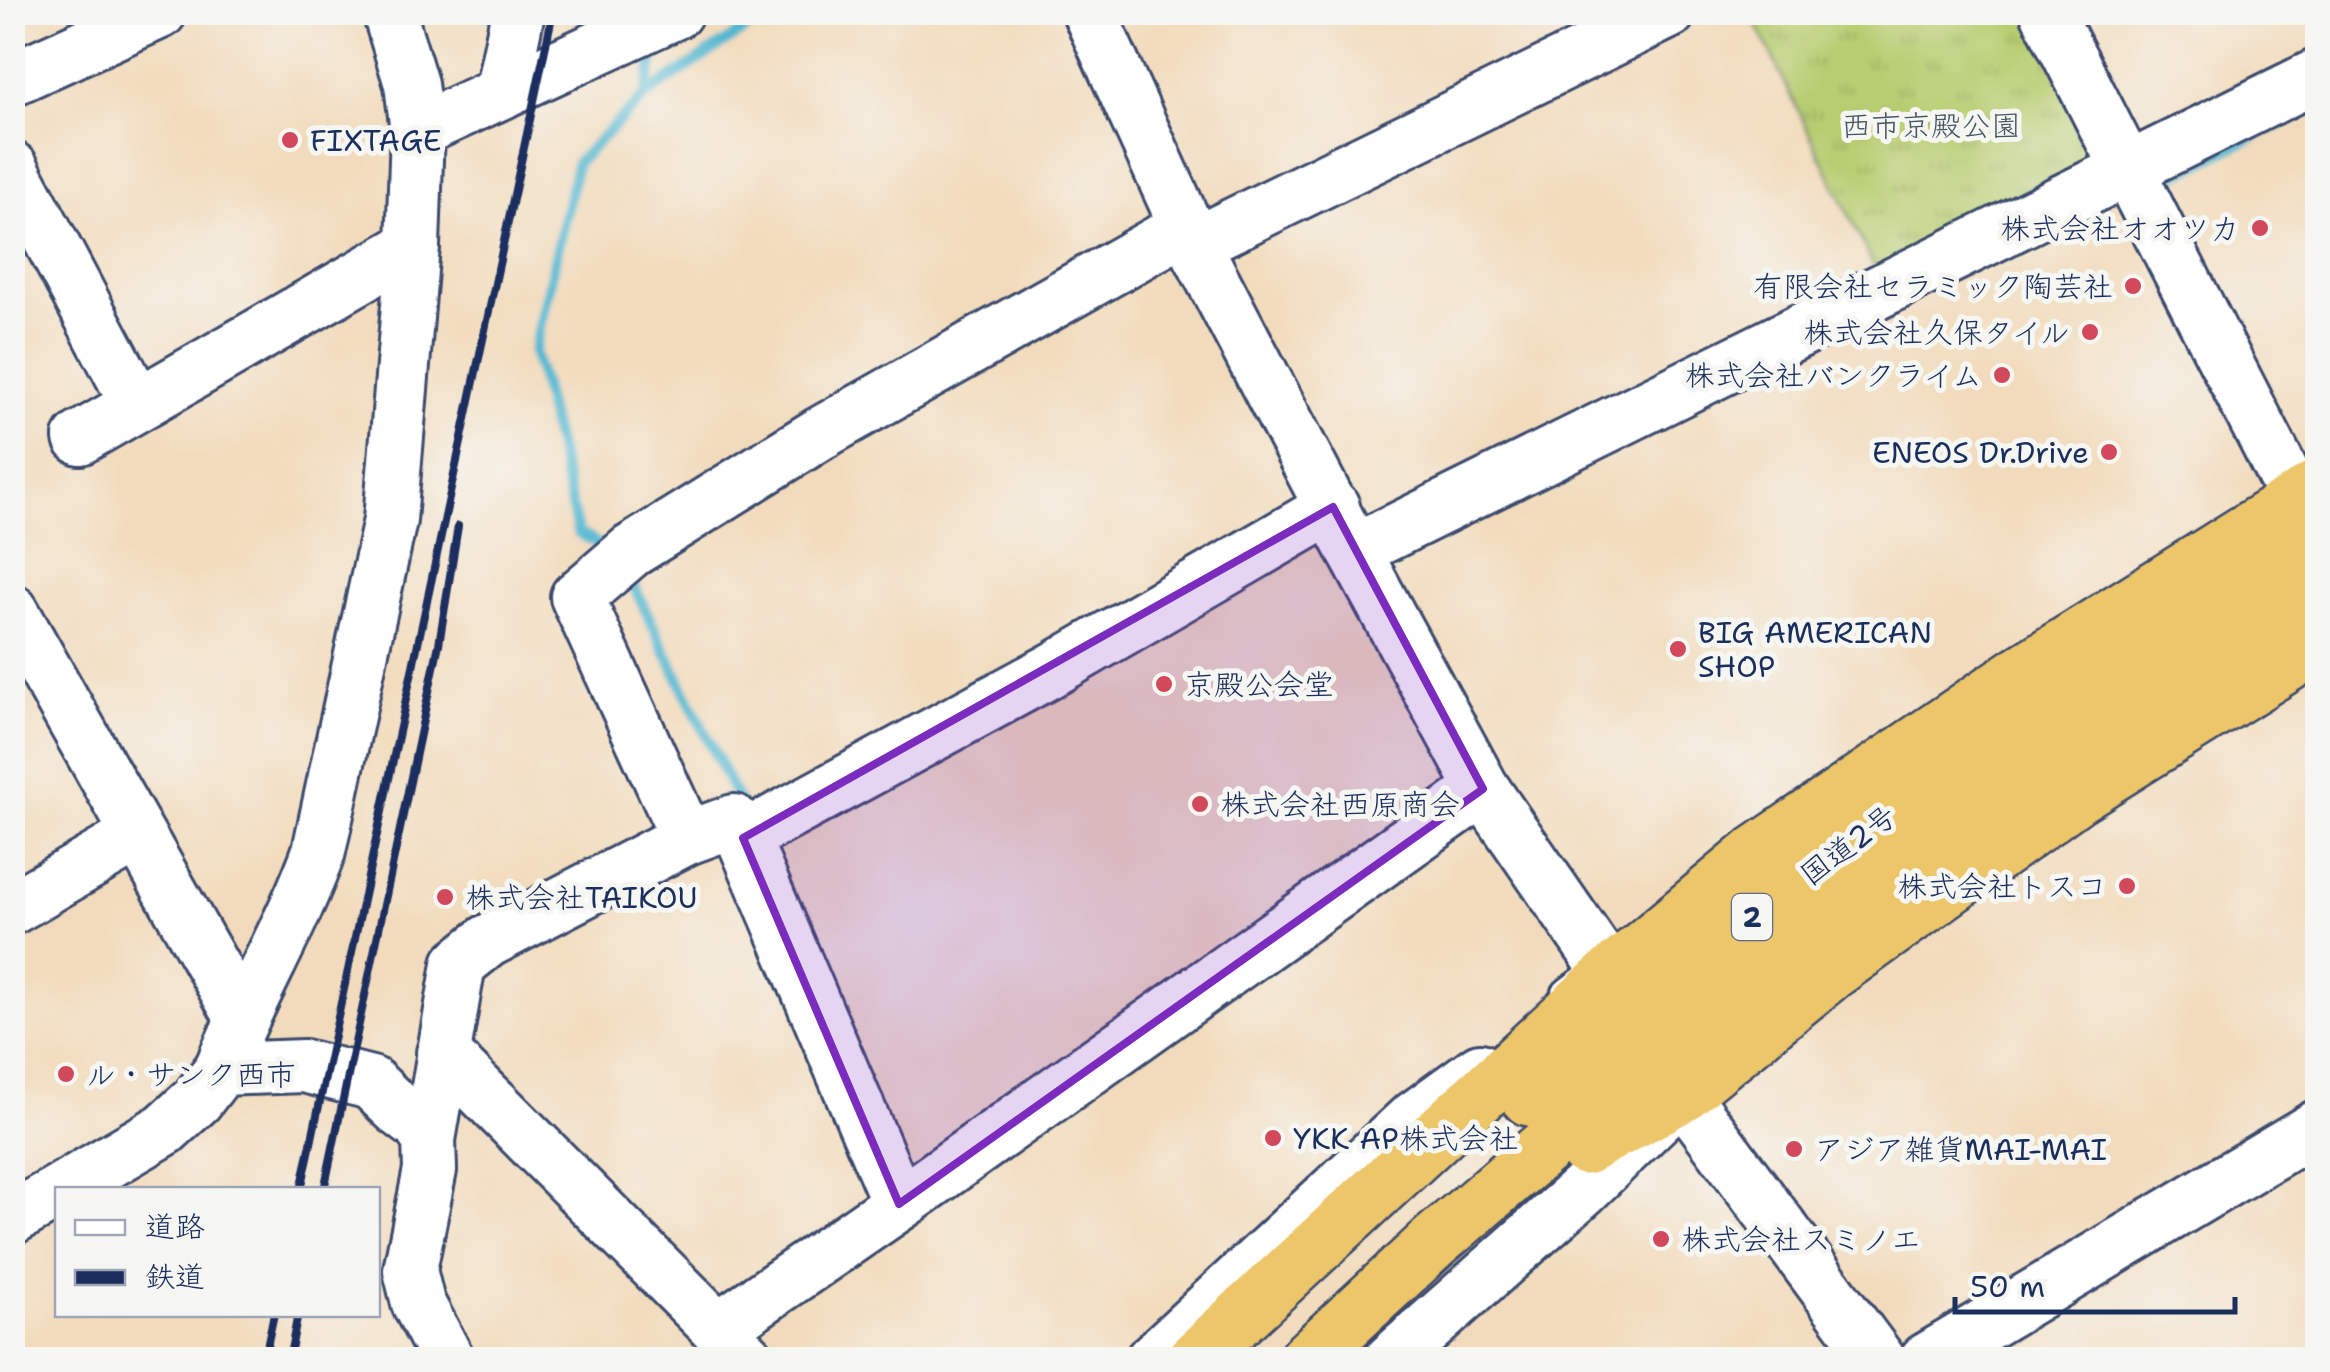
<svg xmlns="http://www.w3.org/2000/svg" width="2330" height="1372" viewBox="0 0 2330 1372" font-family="'Shantell Sans','Klee One',sans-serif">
	<defs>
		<pattern id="grass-tufts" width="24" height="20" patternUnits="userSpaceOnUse" patternTransform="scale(2.5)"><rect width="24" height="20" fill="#b8cd71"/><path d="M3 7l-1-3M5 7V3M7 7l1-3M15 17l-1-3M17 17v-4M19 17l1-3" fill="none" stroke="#9eb064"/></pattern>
	</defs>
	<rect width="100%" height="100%" fill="#f6f6f2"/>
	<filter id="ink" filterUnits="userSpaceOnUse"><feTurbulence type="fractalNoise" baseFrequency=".01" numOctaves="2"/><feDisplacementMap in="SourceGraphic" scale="20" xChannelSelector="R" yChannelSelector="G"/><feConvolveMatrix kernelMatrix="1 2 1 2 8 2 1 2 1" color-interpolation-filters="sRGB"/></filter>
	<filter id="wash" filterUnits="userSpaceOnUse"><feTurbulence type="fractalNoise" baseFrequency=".0048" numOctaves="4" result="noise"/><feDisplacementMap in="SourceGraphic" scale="40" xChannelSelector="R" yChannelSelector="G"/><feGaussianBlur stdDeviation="2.25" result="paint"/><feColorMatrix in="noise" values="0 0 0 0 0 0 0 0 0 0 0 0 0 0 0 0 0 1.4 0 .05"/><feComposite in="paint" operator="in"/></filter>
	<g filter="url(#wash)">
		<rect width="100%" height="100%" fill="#f2dbbc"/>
		<path fill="url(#grass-tufts)" stroke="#6a7e68" stroke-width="2.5" d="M 1751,13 L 2030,13 L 2105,167 L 1879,277 Z"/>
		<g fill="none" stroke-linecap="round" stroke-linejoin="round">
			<g stroke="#52b7d0" stroke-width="11">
				<path d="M 646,95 L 658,36"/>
				<path d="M 2173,176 L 2318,105"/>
				<path d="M 611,551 L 578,533 L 534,351 L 577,162 L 646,95 L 771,12"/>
				<path d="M 628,574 L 740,805"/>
			</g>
		</g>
	</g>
	<g filter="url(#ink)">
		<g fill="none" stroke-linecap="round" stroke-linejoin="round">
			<g stroke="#3b496c" stroke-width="58">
				<g id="minor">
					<path d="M 1089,12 L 1194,244 L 1354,551 L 1483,789 L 1611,975 L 1576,1001"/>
					<path d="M 2047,12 L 2296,499"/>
					<path d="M 12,79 L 160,12"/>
					<path d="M 501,93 L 518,12"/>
					<path d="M 417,131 L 676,12"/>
					<path d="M 12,168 L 137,404"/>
					<path d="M 1194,244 L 1669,12"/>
					<path d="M 80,438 L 413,246"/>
					<path d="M 1354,551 L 2318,75"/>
					<path d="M 12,611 L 242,1018"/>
					<path d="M 687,838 L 577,597 L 631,551 L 821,433 L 1186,227"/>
					<path d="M 743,838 L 899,1204"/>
					<path d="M 12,908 L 138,835"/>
					<path d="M 443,1053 L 749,1360"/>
					<path d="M 221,1069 C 250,995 292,926 319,851 L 390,520 L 413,246 L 417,131 L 411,84 L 389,12"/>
					<path d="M 429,1140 L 459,964 L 488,941 L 687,838 L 734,821 L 743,838 L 1056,668 L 1333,507"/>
					<path d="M 61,1190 L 165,1129 L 197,1100 L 221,1069 L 304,1066 L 371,1083 L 398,1109 L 419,1125 L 429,1140 L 430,1170 L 410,1270 L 418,1303 L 448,1360"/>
					<path d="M 12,1218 L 58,1192"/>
					<path d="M 719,1328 L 908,1198 L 1483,789"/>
					<path d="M 1152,1360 L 1411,1120 L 1480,1070"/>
					<path d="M 1391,1360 L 1583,1190 L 1682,1094 L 1879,1360"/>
					<path d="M 1926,1360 L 2318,1126"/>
				</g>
			</g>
			<g stroke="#3b496c" stroke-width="60">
				<g id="highway">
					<path d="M 1529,1098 L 1775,900 L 1906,801 L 2037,711 L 2194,613 L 2318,540"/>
					<path d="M 1585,1147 L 1682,1094 L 1830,973 L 2078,795 L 2318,645"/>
					<path d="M 1194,1360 L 1611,975 L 1757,853 L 2018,675 L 2318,487"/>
					<path d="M 1306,1360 L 1434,1242 L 1600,1100 L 1803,941 L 1940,838 L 2064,754 L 2218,657 L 2318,599"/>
				</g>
			</g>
			<use href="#minor" stroke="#fff" stroke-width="52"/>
			<use href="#highway" stroke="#ecc669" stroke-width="55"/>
			<g stroke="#1b2f5e" stroke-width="8">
				<path d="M 301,1190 L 553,12"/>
				<path d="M 324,1190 L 439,644 L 458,526"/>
				<path d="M 264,1360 L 274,1314"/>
				<path d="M 289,1360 L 298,1314"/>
			</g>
		</g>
	</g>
	<path fill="#7b2cbf" fill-opacity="0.2" stroke="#7b2cbf" stroke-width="8" stroke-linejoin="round" d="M 1333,507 L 1483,789 L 899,1204 L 743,838 Z"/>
	<g fill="#d1495b" stroke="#f6f6f2" stroke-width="4">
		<circle cx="290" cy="140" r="10"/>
		<circle cx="2260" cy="228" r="10"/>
		<circle cx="2133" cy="286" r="10"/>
		<circle cx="2090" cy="332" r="10"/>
		<circle cx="2002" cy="375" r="10"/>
		<circle cx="2109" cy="452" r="10"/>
		<circle cx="1678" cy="649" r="10"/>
		<circle cx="1164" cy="684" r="10"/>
		<circle cx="1200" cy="804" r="10"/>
		<circle cx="2127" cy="886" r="10"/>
		<circle cx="445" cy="897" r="10"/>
		<circle cx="66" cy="1074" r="10"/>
		<circle cx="1273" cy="1138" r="10"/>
		<circle cx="1794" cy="1149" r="10"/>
		<circle cx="1661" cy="1239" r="10"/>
	</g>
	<g text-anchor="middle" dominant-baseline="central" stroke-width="10" stroke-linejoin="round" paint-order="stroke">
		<rect fill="#f6f6f2" stroke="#5d6b8a" stroke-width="2.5" x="1732" y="894" width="40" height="46" rx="8"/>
		<g font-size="28" font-weight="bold" fill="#1b2f5e">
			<text x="1752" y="917">2</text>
		</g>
		<g font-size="30" fill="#425663" stroke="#f6f6f2">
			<text x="1931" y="125">西市京殿公園</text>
		</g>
		<g font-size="30" fill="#1b2f5e" stroke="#f6f6f2" text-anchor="start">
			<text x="310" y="140">FIXTAGE</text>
			<text x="2240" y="228" text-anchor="end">株式会社オオツカ</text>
			<text x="2113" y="286" text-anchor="end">有限会社セラミック陶芸社</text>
			<text x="2070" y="332" text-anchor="end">株式会社久保タイル</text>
			<text x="1982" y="375" text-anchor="end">株式会社バンクライム</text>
			<text x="2089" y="452" text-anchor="end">ENEOS Dr.Drive</text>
			<text x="1698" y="632">BIG AMERICAN<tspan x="1698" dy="34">SHOP</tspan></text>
			<text x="1184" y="684">京殿公会堂</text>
			<text x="1220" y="804">株式会社西原商会</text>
			<text x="2107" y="886" text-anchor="end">株式会社トスコ</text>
			<text x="465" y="897">株式会社TAIKOU</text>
			<text x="86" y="1074">ル・サンク西市</text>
			<text x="1293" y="1138">YKK AP株式会社</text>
			<text x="1814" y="1149">アジア雑貨MAI-MAI</text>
			<text x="1681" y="1239">株式会社スミノエ</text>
		</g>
		<g font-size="30" fill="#1b2f5e" stroke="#f6f6f2">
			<text transform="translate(1848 845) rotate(-37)">国道2号</text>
		</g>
	</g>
	<rect width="2330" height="1372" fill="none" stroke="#f6f6f2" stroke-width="50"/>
	<rect x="55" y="1187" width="325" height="130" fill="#f6f6f2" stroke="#9ea6b7" stroke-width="2.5"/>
	<rect x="75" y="1220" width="50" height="15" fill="#ffffff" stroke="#9ea6b7" stroke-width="2.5"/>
	<text x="145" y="1237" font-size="30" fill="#1b2f5e">道路</text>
	<rect x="75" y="1270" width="50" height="15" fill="#1b2f5e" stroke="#9ea6b7" stroke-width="2.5"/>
	<text x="145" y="1287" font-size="30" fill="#1b2f5e">鉄道</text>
	<path d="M1955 1297v15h280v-15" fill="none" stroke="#1b2f5e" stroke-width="5"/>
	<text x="1970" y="1297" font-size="30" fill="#1b2f5e" stroke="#f6f6f2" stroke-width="8" paint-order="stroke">50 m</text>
</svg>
